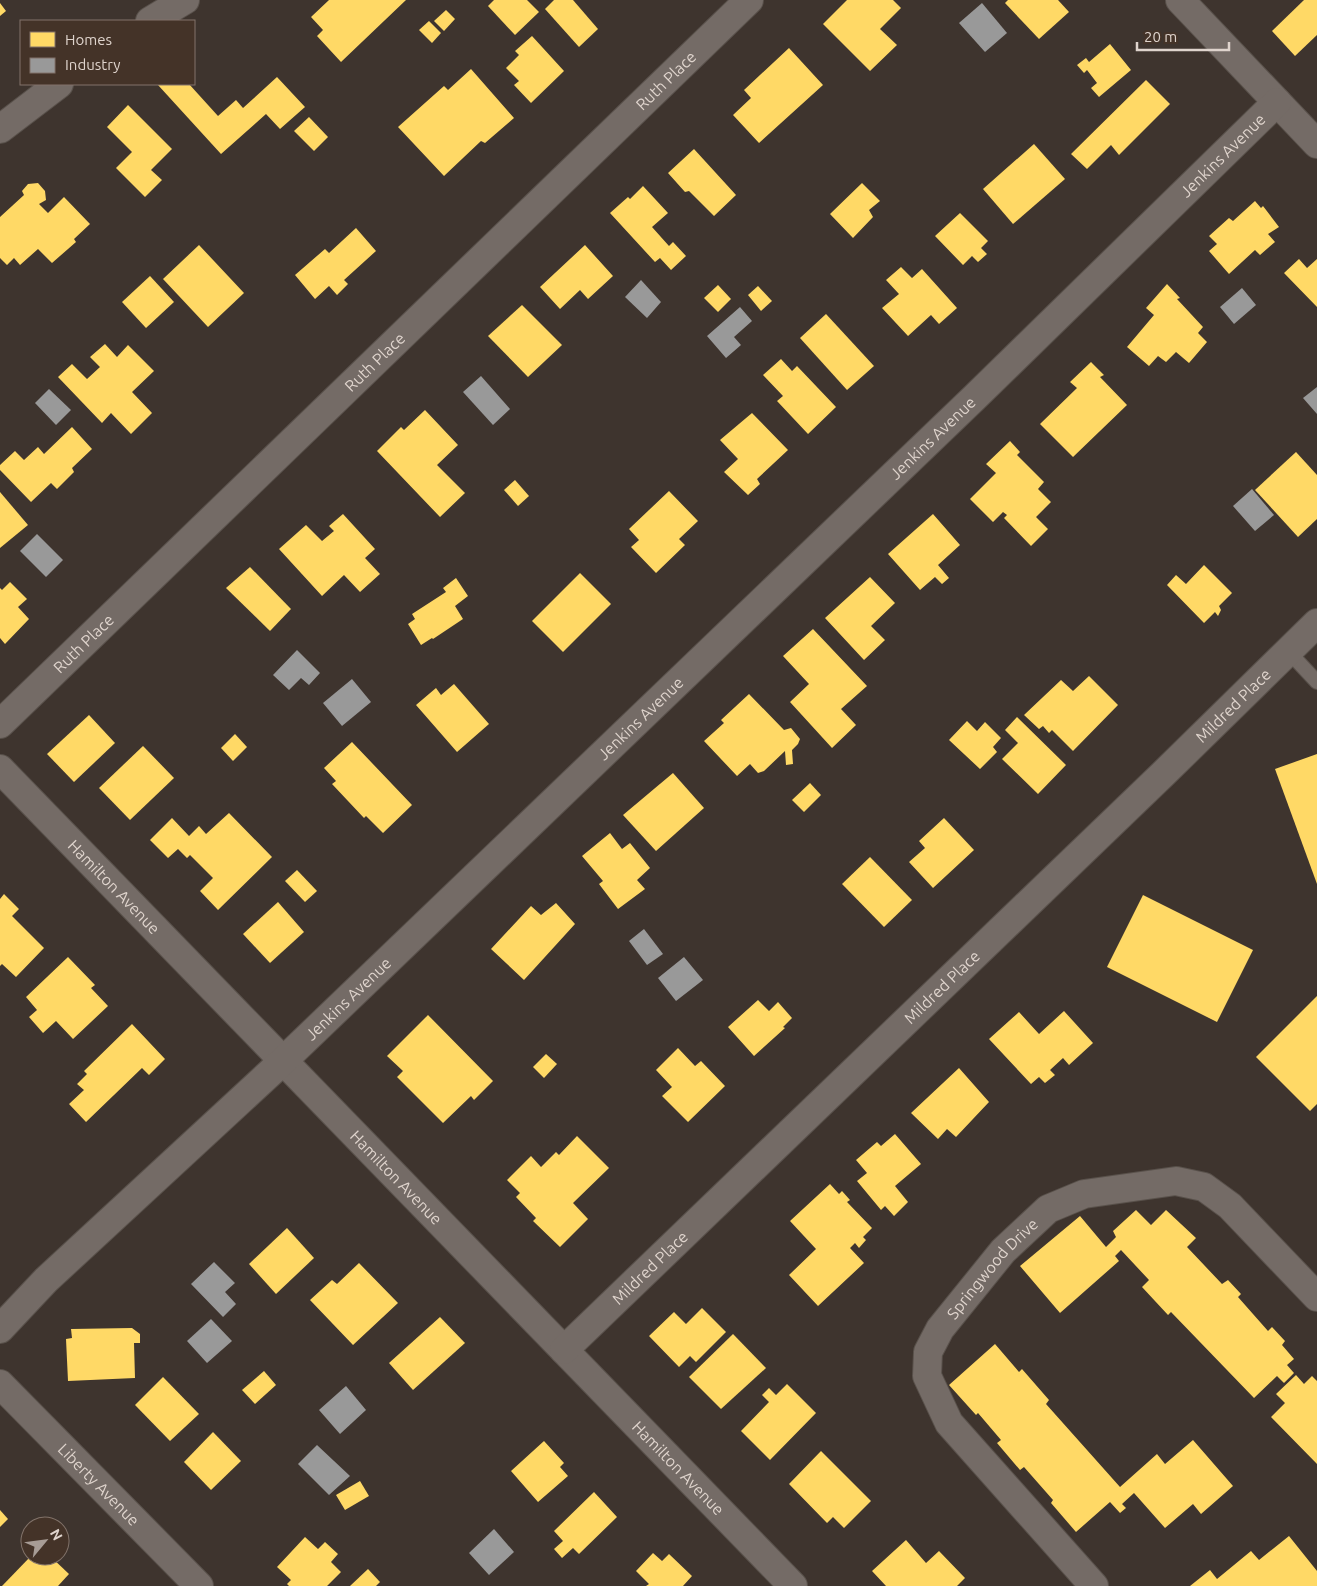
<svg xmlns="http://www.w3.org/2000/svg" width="1317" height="1586" viewBox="0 0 1317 1586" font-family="Ubuntu,sans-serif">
	<rect width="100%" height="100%" fill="#3e342e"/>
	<g fill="#ffd966">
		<path d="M 329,0 L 406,0 L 341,62 L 317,36 L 323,30 L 311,17 Z"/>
		<path d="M 494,0 L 527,0 L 539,12 L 515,35 L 488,6 Z"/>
		<path d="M 554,0 L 573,0 L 598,29 L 579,47 L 545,9 Z"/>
		<path d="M 847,0 L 893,0 L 901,8 L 880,29 L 897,45 L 870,71 L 823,24 Z"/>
		<path d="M 1008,0 L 1058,0 L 1069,12 L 1039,39 L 1005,3 Z"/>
		<path d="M 1304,0 L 1317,0 L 1317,35 L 1295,56 L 1272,31 Z"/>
		<path d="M 0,3 L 6,11 L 0,16 Z"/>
		<path d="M 446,10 L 455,19 L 444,31 L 434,21 Z"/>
		<path d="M 429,21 L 441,33 L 432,43 L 419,30 Z"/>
		<path d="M 532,36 L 564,71 L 531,103 L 514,85 L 519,81 L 506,68 L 519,55 L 515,51 Z"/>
		<path d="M 1110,44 L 1131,70 L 1099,97 L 1091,88 L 1097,83 L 1087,70 L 1084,73 L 1077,65 L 1086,58 L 1089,62 Z"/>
		<path d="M 789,48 L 823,85 L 759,143 L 733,115 L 751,98 L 744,90 Z"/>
		<path d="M 471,69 L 514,118 L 485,143 L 481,141 L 444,176 L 398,127 L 444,86 L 448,90 Z"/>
		<path d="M 277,77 L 305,107 L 280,129 L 266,114 L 221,154 L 158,85 L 189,84 L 218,116 L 236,100 L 243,108 Z"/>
		<path d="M 1146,80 L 1170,104 L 1119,155 L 1111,145 L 1087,169 L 1071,154 Z"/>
		<path d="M 128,105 L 172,149 L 151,170 L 162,180 L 145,197 L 116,168 L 132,152 L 107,127 Z"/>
		<path d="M 309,117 L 328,137 L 314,151 L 294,131 Z"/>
		<path d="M 1034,144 L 1065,179 L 1013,224 L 983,189 Z"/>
		<path d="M 694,149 L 736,195 L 714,216 L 689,191 L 685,192 L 668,173 Z"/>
		<path d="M 38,183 L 45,191 L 46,200 L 39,204 L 48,213 L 64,197 L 90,224 L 74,239 L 76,242 L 52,263 L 38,249 L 20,265 L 14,258 L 7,265 L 0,258 L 0,217 L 24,195 L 22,191 L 28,184 Z"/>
		<path d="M 862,183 L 880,201 L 869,210 L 873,217 L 853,238 L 830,214 Z"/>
		<path d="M 643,186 L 668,213 L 652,227 L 669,246 L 673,242 L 686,256 L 671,270 L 660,258 L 655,262 L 610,213 L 628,197 L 630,199 Z"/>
		<path d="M 1255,201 L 1261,208 L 1263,206 L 1279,227 L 1268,234 L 1275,242 L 1260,255 L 1255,250 L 1229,274 L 1209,251 L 1217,244 L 1209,236 L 1229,218 L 1233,221 Z"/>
		<path d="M 960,213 L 988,241 L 981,248 L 987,254 L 978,262 L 972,256 L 963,265 L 935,236 Z"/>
		<path d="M 356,228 L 376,251 L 344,280 L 348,284 L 337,295 L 329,286 L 315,299 L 295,275 L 325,249 L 329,253 Z"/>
		<path d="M 199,245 L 244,293 L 208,327 L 163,279 Z"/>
		<path d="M 585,245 L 613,276 L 588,299 L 580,290 L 560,309 L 540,287 Z"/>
		<path d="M 1299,259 L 1307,268 L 1317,259 L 1317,307 L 1284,273 Z"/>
		<path d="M 901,267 L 912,278 L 922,269 L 957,308 L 939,324 L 931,315 L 908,336 L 882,308 L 899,294 L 886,280 Z"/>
		<path d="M 150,276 L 174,302 L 146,328 L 122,302 Z"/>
		<path d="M 1167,284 L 1180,298 L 1177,299 L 1203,327 L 1198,333 L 1207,342 L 1189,363 L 1176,352 L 1166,362 L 1158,356 L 1149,366 L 1127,347 L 1154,315 L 1146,308 Z"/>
		<path d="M 718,285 L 731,299 L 718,312 L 704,298 Z"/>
		<path d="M 758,286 L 772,301 L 761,311 L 748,295 Z"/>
		<path d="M 522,305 L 562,345 L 528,377 L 488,336 Z"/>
		<path d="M 826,314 L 874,366 L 847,390 L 800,338 Z"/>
		<path d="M 105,344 L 117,357 L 128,345 L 154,371 L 132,392 L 152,413 L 131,434 L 111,413 L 102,423 L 58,377 L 72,364 L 87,379 L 100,367 L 90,357 Z"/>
		<path d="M 781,359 L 792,371 L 797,366 L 836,407 L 808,434 L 777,401 L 783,396 L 763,375 Z"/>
		<path d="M 1091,362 L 1104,375 L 1100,377 L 1127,405 L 1073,457 L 1040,424 L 1077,388 L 1070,382 Z"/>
		<path d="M 425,410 L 458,445 L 437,465 L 465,493 L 440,517 L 377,451 L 401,427 L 404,430 Z"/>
		<path d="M 752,413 L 788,450 L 757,479 L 760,484 L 748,495 L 724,472 L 738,459 L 720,440 Z"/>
		<path d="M 72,427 L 92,449 L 72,468 L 74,472 L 57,489 L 51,483 L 31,502 L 0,470 L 0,465 L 15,451 L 24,460 L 38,447 L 44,454 Z"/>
		<path d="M 1010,441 L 1020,452 L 1017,455 L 1044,482 L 1038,489 L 1051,502 L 1036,517 L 1048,529 L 1031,546 L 1004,518 L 1007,515 L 1003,512 L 993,522 L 970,499 L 996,473 L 986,464 Z"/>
		<path d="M 1296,452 L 1317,475 L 1317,519 L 1298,537 L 1255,490 Z"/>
		<path d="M 515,480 L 529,496 L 518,506 L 504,490 Z"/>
		<path d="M 669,491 L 698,521 L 679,539 L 685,545 L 656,573 L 631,547 L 639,540 L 629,529 Z"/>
		<path d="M 0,492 L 28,525 L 0,548 Z"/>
		<path d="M 343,514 L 375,549 L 365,558 L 380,574 L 360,592 L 344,575 L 322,596 L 279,549 L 306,525 L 322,541 L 334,531 L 329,526 Z"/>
		<path d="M 933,514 L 960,545 L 938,565 L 949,578 L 942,584 L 935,577 L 920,590 L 888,554 Z"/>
		<path d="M 1204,565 L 1232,593 L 1219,606 L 1221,610 L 1218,616 L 1215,612 L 1204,623 L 1167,585 L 1176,575 L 1186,584 Z"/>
		<path d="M 250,567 L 291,609 L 270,631 L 226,588 Z"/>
		<path d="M 580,573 L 611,604 L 563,652 L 532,621 Z"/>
		<path d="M 870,577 L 895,603 L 871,626 L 885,640 L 864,660 L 825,618 Z"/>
		<path d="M 456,578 L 468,596 L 455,606 L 463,619 L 433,639 L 432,638 L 421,645 L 408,624 L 415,619 L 412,614 L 446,592 L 443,588 Z"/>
		<path d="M 10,582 L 27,599 L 18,607 L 29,619 L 5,644 L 0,638 L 0,588 L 2,590 Z"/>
		<path d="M 813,629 L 867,686 L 841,709 L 856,725 L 832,748 L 790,702 L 809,684 L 783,656 Z"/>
		<path d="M 1089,676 L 1118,705 L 1073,751 L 1052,730 L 1049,733 L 1043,726 L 1039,729 L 1024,715 L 1061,680 L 1073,691 Z"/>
		<path d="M 454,684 L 489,724 L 457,752 L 416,705 L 436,688 L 441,695 Z"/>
		<path d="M 749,694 L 784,730 L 791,728 L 800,739 L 798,744 L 792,750 L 793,764 L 786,765 L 785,751 L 764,771 L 758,773 L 750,764 L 737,776 L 704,741 L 724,723 L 721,720 Z"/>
		<path d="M 89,715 L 115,743 L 74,782 L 47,754 Z"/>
		<path d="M 1017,717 L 1066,765 L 1038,794 L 1002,759 L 1018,743 L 1005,730 Z"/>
		<path d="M 967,721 L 977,731 L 985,722 L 1001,738 L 993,747 L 997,752 L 980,769 L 949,740 Z"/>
		<path d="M 235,734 L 247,747 L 233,761 L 221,748 Z"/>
		<path d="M 352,742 L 412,805 L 383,833 L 366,816 L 364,818 L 332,784 L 336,781 L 324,768 Z"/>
		<path d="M 143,746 L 174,778 L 130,820 L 99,788 Z"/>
		<path d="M 1317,754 L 1317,884 L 1275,769 Z"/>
		<path d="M 673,773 L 704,808 L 656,851 L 623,815 Z"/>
		<path d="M 810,783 L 821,795 L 804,812 L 792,800 Z"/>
		<path d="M 229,813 L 272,857 L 218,910 L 200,891 L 213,878 L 190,855 L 187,858 L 178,849 L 168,858 L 150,840 L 172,818 L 189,836 L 199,826 L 206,834 Z"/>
		<path d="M 944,818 L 974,850 L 933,888 L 909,862 L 925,848 L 919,841 Z"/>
		<path d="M 610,833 L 622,849 L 630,843 L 650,868 L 637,880 L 645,889 L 618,909 L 599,884 L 603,881 L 582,856 Z"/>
		<path d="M 870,857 L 912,900 L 884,927 L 842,884 Z"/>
		<path d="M 297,870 L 317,891 L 305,902 L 285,881 Z"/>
		<path d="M 4,894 L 19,909 L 12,916 L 44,948 L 16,977 L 2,964 L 0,966 L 0,899 Z"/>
		<path d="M 1143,895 L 1253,950 L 1217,1022 L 1107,967 Z"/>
		<path d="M 278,902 L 304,932 L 270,963 L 243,934 Z"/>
		<path d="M 556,903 L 575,924 L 524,980 L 491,949 L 531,906 L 541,915 Z"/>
		<path d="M 68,957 L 95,985 L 91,988 L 108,1006 L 73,1039 L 56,1021 L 43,1033 L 29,1017 L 37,1010 L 26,997 Z"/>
		<path d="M 1317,996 L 1317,1104 L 1310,1111 L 1256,1057 Z"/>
		<path d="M 758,1000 L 769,1011 L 778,1002 L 792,1018 L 783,1027 L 785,1028 L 754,1056 L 728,1027 Z"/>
		<path d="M 1064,1011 L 1093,1043 L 1069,1065 L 1063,1058 L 1050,1070 L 1055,1075 L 1045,1083 L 1039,1077 L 1031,1084 L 989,1039 L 1019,1012 L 1039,1034 Z"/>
		<path d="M 428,1015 L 493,1081 L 474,1100 L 471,1096 L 443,1123 L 397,1077 L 403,1071 L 387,1056 Z"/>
		<path d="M 132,1024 L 165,1059 L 149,1075 L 142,1068 L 86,1122 L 69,1104 L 84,1090 L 77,1084 L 87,1074 L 84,1071 Z"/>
		<path d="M 678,1048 L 695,1066 L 701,1061 L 725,1086 L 688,1122 L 662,1096 L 672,1087 L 656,1070 Z"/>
		<path d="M 546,1054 L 557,1064 L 544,1078 L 533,1067 Z"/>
		<path d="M 959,1068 L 989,1102 L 956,1137 L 947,1129 L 938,1139 L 911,1113 Z"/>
		<path d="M 895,1134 L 921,1164 L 895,1186 L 908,1202 L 894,1216 L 885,1206 L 881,1210 L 857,1181 L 867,1173 L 856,1160 L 877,1142 L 881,1146 Z"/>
		<path d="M 577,1136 L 609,1168 L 573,1203 L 588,1219 L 560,1247 L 533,1221 L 536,1218 L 516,1197 L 520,1193 L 507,1180 L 531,1156 L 541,1167 L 556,1152 L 559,1155 Z"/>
		<path d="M 830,1184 L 839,1194 L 842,1191 L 850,1200 L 847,1202 L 872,1228 L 863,1237 L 866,1240 L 859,1248 L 855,1243 L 850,1248 L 864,1263 L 818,1306 L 789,1275 L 816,1249 L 790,1221 Z"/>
		<path d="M 1136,1210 L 1151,1225 L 1166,1210 L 1196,1238 L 1187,1247 L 1222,1284 L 1228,1280 L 1241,1294 L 1238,1297 L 1268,1331 L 1272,1327 L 1285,1341 L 1282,1345 L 1294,1359 L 1287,1365 L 1294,1373 L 1284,1383 L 1277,1376 L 1254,1398 L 1171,1312 L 1168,1315 L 1142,1287 L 1149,1280 L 1121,1250 L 1115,1256 L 1119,1261 L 1060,1313 L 1020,1266 L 1080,1216 L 1106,1247 L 1116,1237 L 1113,1231 Z"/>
		<path d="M 287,1228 L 314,1258 L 276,1294 L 249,1264 Z"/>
		<path d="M 359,1263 L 398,1303 L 353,1345 L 310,1300 L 332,1280 L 337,1284 Z"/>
		<path d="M 702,1308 L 726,1332 L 696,1362 L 690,1356 L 679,1367 L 649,1336 L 674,1312 L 686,1324 Z"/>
		<path d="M 440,1317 L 465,1343 L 413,1390 L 389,1363 Z"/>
		<path d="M 132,1328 L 140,1334 L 140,1343 L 134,1343 L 135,1378 L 68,1381 L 66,1339 L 72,1338 L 71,1329 Z"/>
		<path d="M 733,1334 L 766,1368 L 721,1409 L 689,1377 Z"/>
		<path d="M 995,1344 L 1019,1372 L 1022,1369 L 1049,1400 L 1046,1404 L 1120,1487 L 1157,1454 L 1165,1464 L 1193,1440 L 1233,1486 L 1201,1514 L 1193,1504 L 1165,1528 L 1134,1493 L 1122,1504 L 1126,1508 L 1120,1513 L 1110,1502 L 1076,1532 L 1051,1503 L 1053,1500 L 1024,1467 L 1020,1470 L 997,1443 L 1001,1440 L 978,1413 L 976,1415 L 949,1385 Z"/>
		<path d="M 264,1371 L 276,1385 L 255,1404 L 242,1390 Z"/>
		<path d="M 1296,1375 L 1304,1384 L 1312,1376 L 1317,1381 L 1317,1464 L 1271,1417 L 1285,1403 L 1276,1394 Z"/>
		<path d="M 163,1377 L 199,1414 L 170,1441 L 135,1405 Z"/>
		<path d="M 787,1384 L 816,1413 L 770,1460 L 741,1431 L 769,1402 L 762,1395 L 769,1388 L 776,1395 Z"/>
		<path d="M 213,1432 L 241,1461 L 211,1490 L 184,1462 Z"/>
		<path d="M 544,1441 L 564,1463 L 560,1467 L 568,1476 L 538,1502 L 511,1471 Z"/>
		<path d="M 821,1451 L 871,1501 L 844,1528 L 833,1517 L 827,1523 L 789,1484 Z"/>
		<path d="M 360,1481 L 369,1496 L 345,1510 L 336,1495 Z"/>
		<path d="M 594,1492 L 617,1517 L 579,1554 L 573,1548 L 562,1558 L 554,1549 L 563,1541 L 554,1531 Z"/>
		<path d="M 0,1510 L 8,1519 L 0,1527 Z"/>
		<path d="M 1289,1536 L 1317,1571 L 1317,1586 L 1190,1586 L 1210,1570 L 1217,1579 L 1251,1551 L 1259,1560 Z"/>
		<path d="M 305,1537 L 318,1549 L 325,1542 L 338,1554 L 331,1562 L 341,1572 L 327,1586 L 289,1586 L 287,1584 L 291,1580 L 277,1567 Z"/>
		<path d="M 906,1540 L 926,1563 L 939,1551 L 965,1578 L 957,1586 L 886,1586 L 872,1571 Z"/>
		<path d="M 653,1553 L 662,1561 L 669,1554 L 692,1576 L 683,1586 L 646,1586 L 649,1584 L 636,1571 Z"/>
		<path d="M 31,1556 L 50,1556 L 69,1574 L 58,1586 L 2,1586 Z"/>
		<path d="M 368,1569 L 380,1582 L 376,1586 L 350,1586 Z"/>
	</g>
	<g fill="#999">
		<path d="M 982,3 L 1007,33 L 985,52 L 959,23 Z"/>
		<path d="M 641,280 L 661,302 L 647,318 L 625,297 Z"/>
		<path d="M 1242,288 L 1256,305 L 1234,324 L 1220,307 Z"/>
		<path d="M 740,307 L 752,321 L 734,337 L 741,345 L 726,358 L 707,336 Z"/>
		<path d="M 481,376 L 510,409 L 493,425 L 463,392 Z"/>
		<path d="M 1317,387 L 1317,414 L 1303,398 Z"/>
		<path d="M 49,389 L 71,410 L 56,425 L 35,403 Z"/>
		<path d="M 1252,489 L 1274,515 L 1255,531 L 1233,506 Z"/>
		<path d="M 37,534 L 63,560 L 46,577 L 20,551 Z"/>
		<path d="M 297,650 L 320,673 L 309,685 L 301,678 L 289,690 L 273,675 Z"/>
		<path d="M 352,679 L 371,702 L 342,726 L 323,703 Z"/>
		<path d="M 644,929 L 663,954 L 647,965 L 629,941 Z"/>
		<path d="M 684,957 L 703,980 L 676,1001 L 658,978 Z"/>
		<path d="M 214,1262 L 235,1283 L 225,1292 L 236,1304 L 223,1317 L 191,1284 Z"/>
		<path d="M 211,1319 L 232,1341 L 207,1363 L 187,1341 Z"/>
		<path d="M 346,1386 L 366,1410 L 340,1434 L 319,1410 Z"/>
		<path d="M 317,1445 L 350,1476 L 329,1495 L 298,1464 Z"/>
		<path d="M 494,1529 L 514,1552 L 489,1575 L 469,1553 Z"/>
	</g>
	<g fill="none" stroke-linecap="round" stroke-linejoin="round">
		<g stroke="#59514b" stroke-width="16">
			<path id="service" d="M 1288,651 L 1317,682"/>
		</g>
		<g stroke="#59514b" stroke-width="30">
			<g id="minor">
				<path d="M 1180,0 L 1317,144"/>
				<path d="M 150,21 L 185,0"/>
				<path d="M 0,129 L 59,84"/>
				<path id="s1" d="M 0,724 L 749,0"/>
				<path id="s2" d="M 0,769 L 793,1586"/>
				<path id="s3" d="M 0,1329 L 46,1280 L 283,1061 L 975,397 L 1277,102"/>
				<path id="s4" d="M 564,1350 L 1163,774 L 1317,623"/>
				<path id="s5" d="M 1094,1586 L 949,1423 L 927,1376 L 928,1352 L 940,1329 L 1003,1251 L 1048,1209 L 1084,1194 L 1176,1181 L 1204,1187 L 1230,1206 L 1317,1297"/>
			</g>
		</g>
		<g stroke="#59514b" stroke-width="30">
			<g id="tertiary">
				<path id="s6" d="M 0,1384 L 199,1586"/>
			</g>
		</g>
		<use href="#service" stroke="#746b66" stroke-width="14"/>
		<use href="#minor" stroke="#746b66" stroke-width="28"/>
		<use href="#tertiary" stroke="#746b66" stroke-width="28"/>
	</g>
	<g text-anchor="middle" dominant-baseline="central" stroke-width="5" stroke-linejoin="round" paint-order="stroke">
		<g font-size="16" fill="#dfd4cd" stroke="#443328">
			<text stroke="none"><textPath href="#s1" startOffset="926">Ruth Place</textPath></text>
			<text stroke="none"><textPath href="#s3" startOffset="1695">Jenkins Avenue</textPath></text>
			<text stroke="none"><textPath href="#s1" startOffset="521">Ruth Place</textPath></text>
			<text stroke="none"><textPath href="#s3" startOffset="1290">Jenkins Avenue</textPath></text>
			<text stroke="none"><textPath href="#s1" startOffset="116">Ruth Place</textPath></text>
			<text stroke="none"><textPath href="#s4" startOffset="929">Mildred Place</textPath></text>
			<text stroke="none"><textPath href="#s3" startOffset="885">Jenkins Avenue</textPath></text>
			<text stroke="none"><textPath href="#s2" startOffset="164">Hamilton Avenue</textPath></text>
			<text stroke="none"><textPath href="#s4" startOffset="524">Mildred Place</textPath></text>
			<text stroke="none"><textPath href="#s3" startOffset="480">Jenkins Avenue</textPath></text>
			<text stroke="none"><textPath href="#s2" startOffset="569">Hamilton Avenue</textPath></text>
			<text stroke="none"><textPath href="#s4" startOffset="119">Mildred Place</textPath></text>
			<text stroke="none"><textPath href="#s5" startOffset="400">Springwood Drive</textPath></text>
			<text stroke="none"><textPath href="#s2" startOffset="974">Hamilton Avenue</textPath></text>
			<text stroke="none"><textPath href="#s6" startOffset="141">Liberty Avenue</textPath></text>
		</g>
	</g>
	<rect x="20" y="20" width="175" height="65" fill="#443328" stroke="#82736a"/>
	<rect x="30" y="32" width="25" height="15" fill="#ffd966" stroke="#82736a"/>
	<text x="65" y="45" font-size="15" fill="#dfd4cd">Homes</text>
	<rect x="30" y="58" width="25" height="15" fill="#999999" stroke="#82736a"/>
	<text x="65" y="70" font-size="15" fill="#dfd4cd">Industry</text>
	<g transform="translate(45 1541) rotate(61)"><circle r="24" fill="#443328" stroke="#82736a"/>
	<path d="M0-4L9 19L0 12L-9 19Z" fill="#a79c95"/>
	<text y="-8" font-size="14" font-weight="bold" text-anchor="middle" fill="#dfd4cd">N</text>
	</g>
	<path d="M1137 42v8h92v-8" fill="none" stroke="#dfd4cd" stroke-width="2.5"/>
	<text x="1144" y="42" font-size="15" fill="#dfd4cd" stroke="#443328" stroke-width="4" paint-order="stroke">20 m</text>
</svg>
